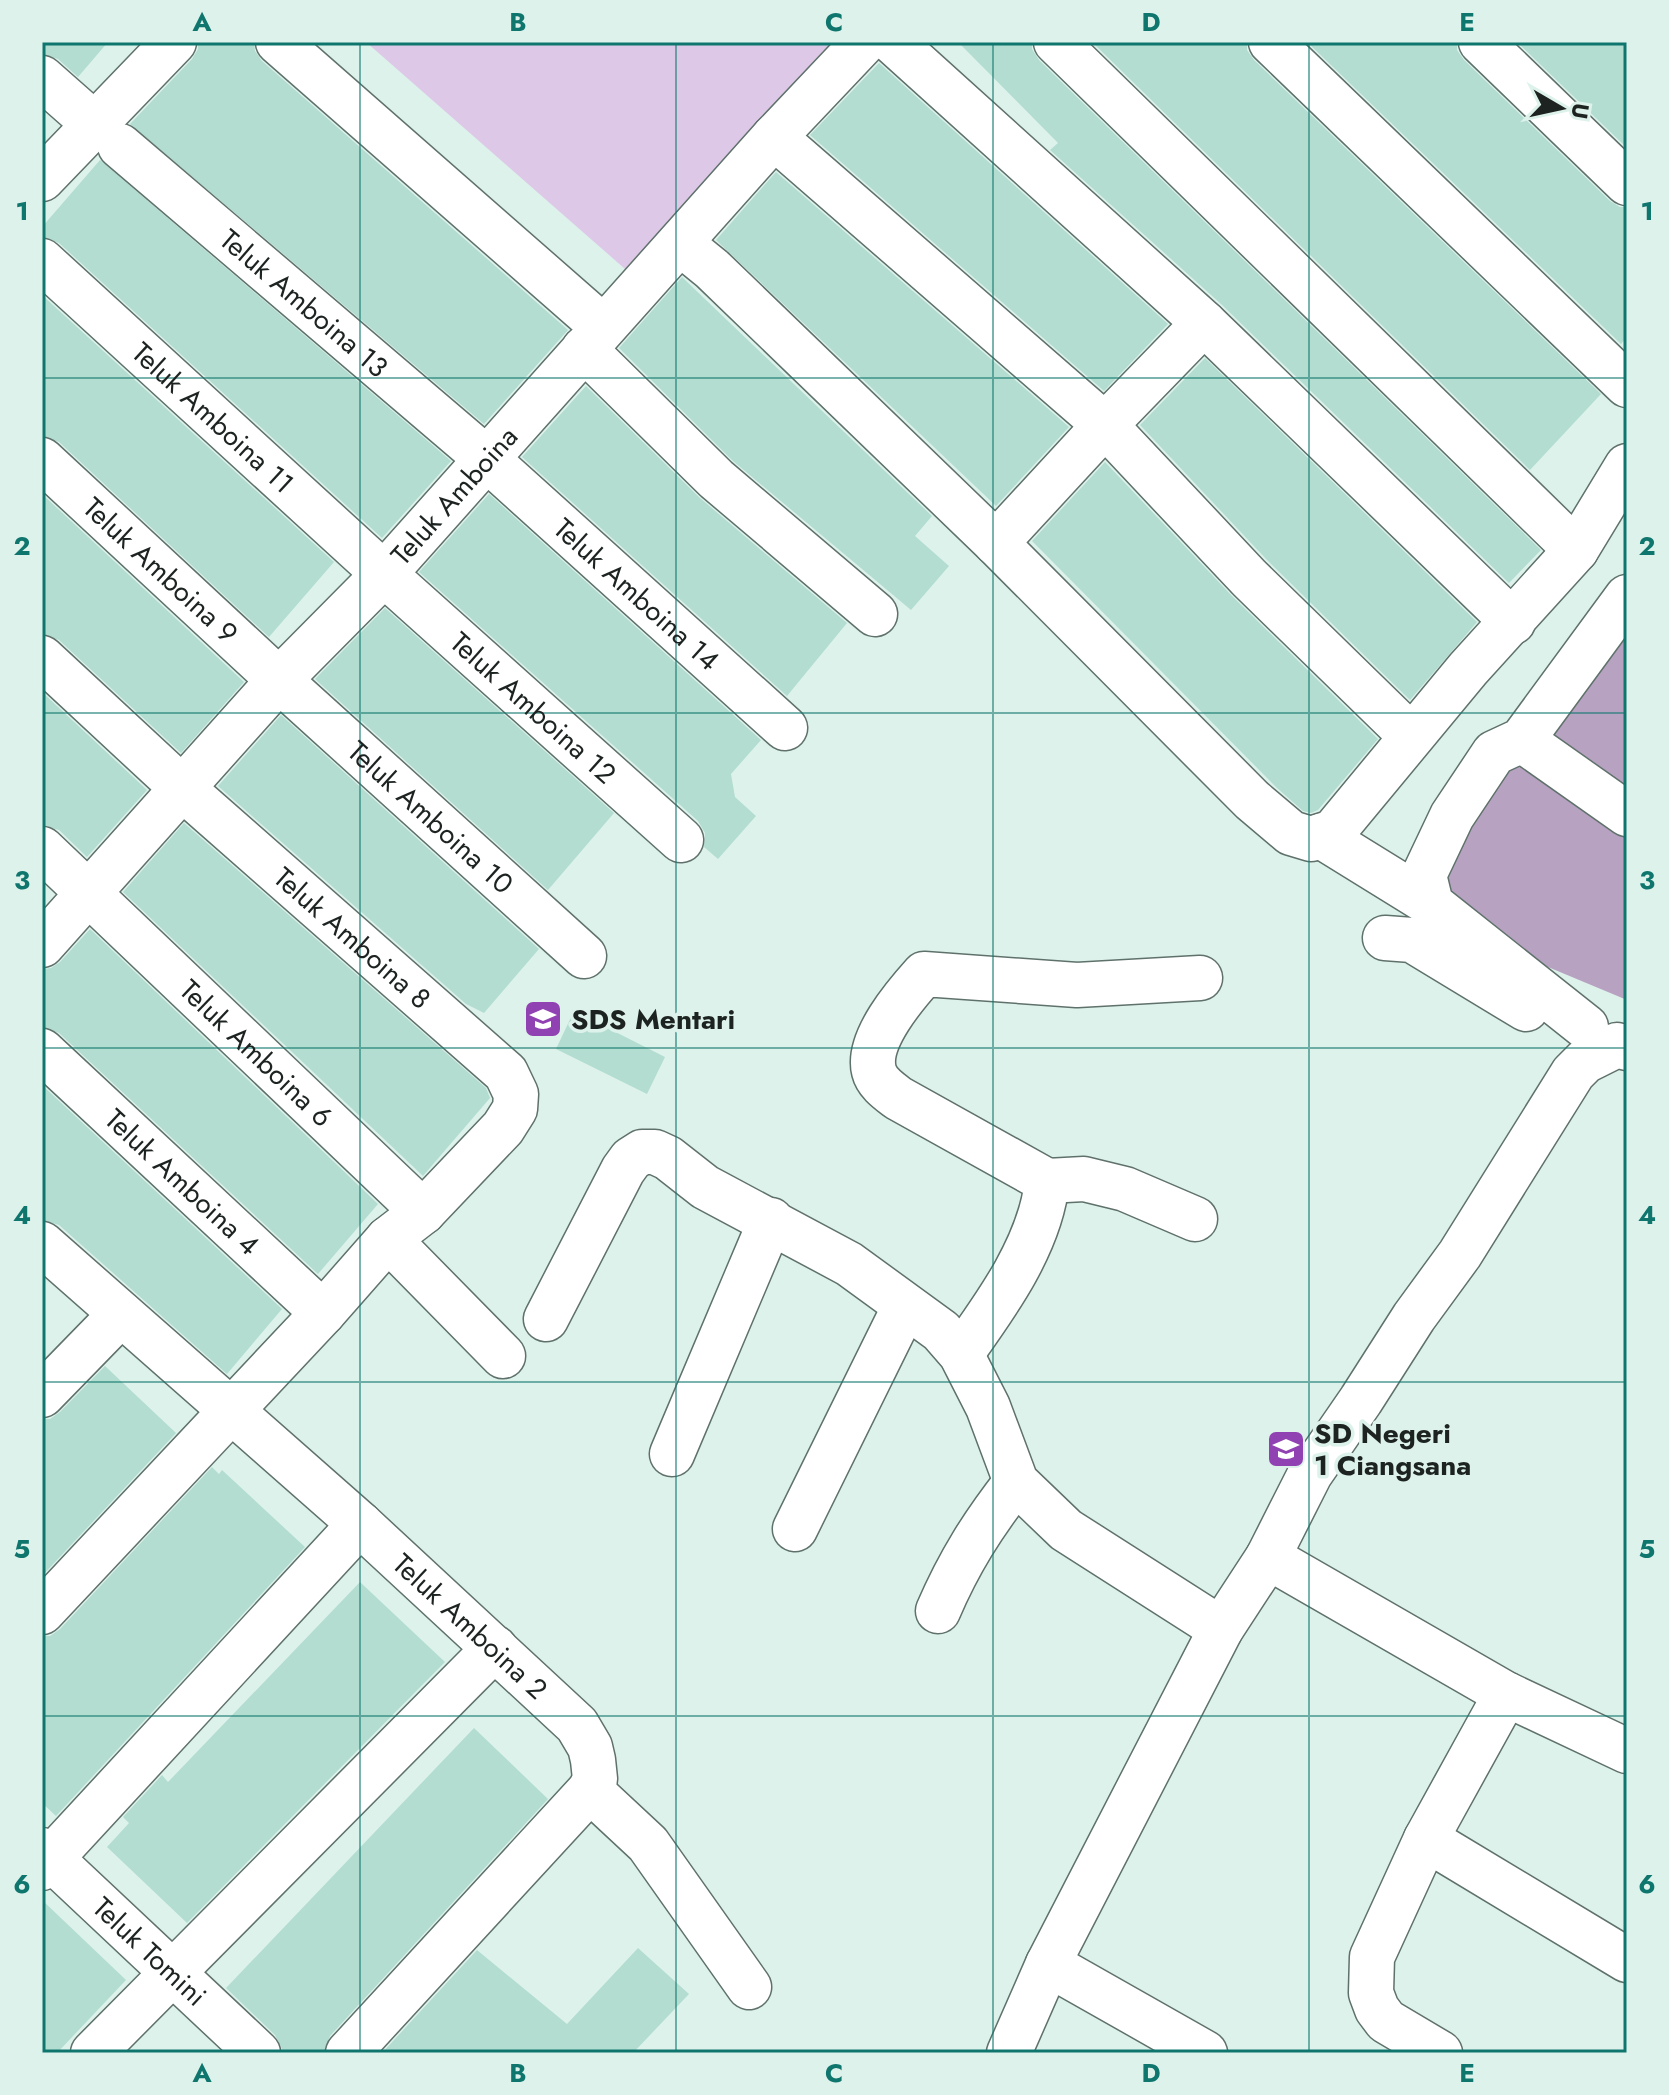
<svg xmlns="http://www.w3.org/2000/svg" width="1669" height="2095" viewBox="0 0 1669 2095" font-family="Jost,sans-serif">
	<rect width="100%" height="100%" fill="#def2ec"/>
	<path fill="#ddc9e7" d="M 366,42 L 849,42 L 633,276 Z"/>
	<path fill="#b7a3c1" d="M 1627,573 L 1627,1000 L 1416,912 Z"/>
	<g fill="#b3ddd1">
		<path d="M 42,42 L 108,42 L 78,77 L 58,59 L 42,54 Z"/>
		<path d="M 198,42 L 254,42 L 255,51 L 262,61 L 568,330 L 484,424 L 130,124 L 192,59 L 198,49 Z"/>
		<path d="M 958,42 L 1032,42 L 1032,49 L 1039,60 L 1541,550 L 1509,583 L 1221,304 L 1050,150 L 1058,143 Z"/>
		<path d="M 1092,42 L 1247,42 L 1247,50 L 1254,60 L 1601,394 L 1530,470 Z"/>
		<path d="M 1307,42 L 1457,42 L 1457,50 L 1464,60 L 1610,201 L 1620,207 L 1627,207 L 1627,337 L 1621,344 Z"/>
		<path d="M 1517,42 L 1627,42 L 1627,148 Z"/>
		<path d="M 879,63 L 1168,324 L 1104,391 L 810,135 Z"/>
		<path d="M 100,160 L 451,461 L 382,538 L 59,243 L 42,237 L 42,227 Z"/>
		<path d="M 776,172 L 1069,427 L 996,506 L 716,240 Z"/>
		<path d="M 682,277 L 932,516 L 915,536 L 949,566 L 911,610 L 733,461 L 619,348 Z"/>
		<path d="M 42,295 L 334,562 L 269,637 L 59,442 L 42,436 Z"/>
		<path d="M 1205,358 L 1477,622 L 1410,700 L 1267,560 L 1140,425 Z"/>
		<path d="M 586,386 L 700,498 L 847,623 L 787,696 L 522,457 Z"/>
		<path d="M 1105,462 L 1232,596 L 1378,739 L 1318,810 L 1311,813 L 1303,811 L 1277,788 L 1032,541 Z"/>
		<path d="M 42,494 L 244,682 L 181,753 L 59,640 L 42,634 Z"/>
		<path d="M 489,494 L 761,740 L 731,774 L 735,797 L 756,816 L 718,859 L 704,847 L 705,833 L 698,821 L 419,572 Z"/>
		<path d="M 385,608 L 614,813 L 548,890 L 315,679 Z"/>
		<path d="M 42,692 L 147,790 L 87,857 L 59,830 L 42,825 Z"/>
		<path d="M 281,715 L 539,949 L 484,1013 L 466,1004 L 218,786 Z"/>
		<path d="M 184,823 L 486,1088 L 490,1098 L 423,1176 L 123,892 Z"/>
		<path d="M 90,929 L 378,1204 L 318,1274 L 59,1033 L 42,1027 L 42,969 L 51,968 L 60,962 Z"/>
		<path d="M 574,1011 L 665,1057 L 647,1094 L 556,1049 Z"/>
		<path d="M 42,1085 L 282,1309 L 227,1374 L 59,1225 L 42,1220 Z"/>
		<path d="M 105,1366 L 176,1433 L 42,1576 L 42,1419 L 50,1419 L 60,1412 Z"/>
		<path d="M 212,1467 L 219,1474 L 222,1470 L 305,1547 L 56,1816 L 42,1803 L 42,1636 L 50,1636 L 60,1629 Z"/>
		<path d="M 360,1582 L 445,1662 L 187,1923 L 107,1847 L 129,1823 L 123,1817 L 162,1775 L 168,1782 Z"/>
		<path d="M 474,1728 L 548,1799 L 330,2036 L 324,2053 L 284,2053 L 275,2035 L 226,1988 Z"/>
		<path d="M 42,1900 L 126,1980 L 57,2053 L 42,2053 Z"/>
		<path d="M 638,1948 L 689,1994 L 633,2053 L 382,2053 L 477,1950 L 567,2024 Z"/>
	</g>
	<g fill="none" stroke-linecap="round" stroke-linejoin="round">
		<g stroke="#5f716b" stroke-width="47">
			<g id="minor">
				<path d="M 278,42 L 603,327"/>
				<path d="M 893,42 L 1204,323 L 1513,622"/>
				<path d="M 1056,42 L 1576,550"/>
				<path d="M 1271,42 L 1627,385"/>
				<path d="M 1481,42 L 1627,183"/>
				<path d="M 42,78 L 93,123"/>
				<path d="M 774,137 L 1105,425 L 1249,578 L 1411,736"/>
				<path id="s1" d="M 120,146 L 488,460 L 785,728"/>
				<path d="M 42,179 L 174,42"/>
				<path d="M 680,243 L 712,269 L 996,543 L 1252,800 L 1291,833 L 1311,839 L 1333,832 L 1468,669 L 1576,550 L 1627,466"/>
				<path id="s2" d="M 42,261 L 384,574 L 681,840"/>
				<path d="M 584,349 L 716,479 L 875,614"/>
				<path id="s3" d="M 42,460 L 279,680 L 584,956"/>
				<path d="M 996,543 L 1105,425 L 1204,323"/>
				<path id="s4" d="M 42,658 L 182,788 L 506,1073 L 516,1094 L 515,1109 L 503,1128 L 423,1212 L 388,1239 L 323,1313 L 42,1612"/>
				<path d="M 1522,740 L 1627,814"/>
				<path d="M 1321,836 L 1431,904"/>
				<path id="s5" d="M 42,849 L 423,1212"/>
				<path d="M 1385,938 L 1412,940 L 1526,1009"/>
				<path id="s6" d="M 42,945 L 279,680 L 384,574 L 774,137 L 864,42"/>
				<path d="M 1586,1027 L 1431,904 L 1424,875 L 1452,816 L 1494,753 L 1522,740 L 1627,597"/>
				<path id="s7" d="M 42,1051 L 323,1313"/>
				<path d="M 1047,1181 L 1084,1179 L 1125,1189 L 1195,1219"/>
				<path d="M 388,1239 L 503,1356"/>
				<path id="s8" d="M 42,1244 L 360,1524 L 577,1725 L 590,1747 L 593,1760 L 595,1779 L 590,1790 L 348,2053"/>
				<path d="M 546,1319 L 623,1170 L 631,1159 L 642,1152 L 655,1152 L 668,1158 L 705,1187 L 849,1264 L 941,1331 L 961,1354 L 988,1407 L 1016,1482 L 1066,1530 L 1221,1629"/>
				<path d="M 961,1354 C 997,1304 1041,1243 1047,1181 L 898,1098 C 889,1091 877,1083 874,1071 C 866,1040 906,994 924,974 L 1077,985 L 1200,978"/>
				<path d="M 42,1395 L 121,1314"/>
				<path d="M 672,1454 L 771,1220"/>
				<path d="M 795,1529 L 905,1306"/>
				<path d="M 1268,1557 L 1506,1694 L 1627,1751"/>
				<path d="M 938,1611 C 959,1562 983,1524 1016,1482"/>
				<path d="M 590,1790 L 648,1844 L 749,1987"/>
				<path d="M 1426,1839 L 1627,1960"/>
				<path id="s9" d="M 42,1850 L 258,2053"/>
				<path d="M 42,1868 L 360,1524"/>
				<path d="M 1048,1964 L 1205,2053"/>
				<path d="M 93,2053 L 495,1648"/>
				<path d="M 1009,2053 L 1048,1964 L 1221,1629 L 1268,1557 L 1310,1474 L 1361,1400 L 1414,1317 L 1460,1254 L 1573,1073 L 1585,1061 L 1617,1045 L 1627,1048"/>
				<path d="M 1440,2053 L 1386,2021 L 1377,2009 L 1371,1993 L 1372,1957 L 1426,1839 L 1506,1694"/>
			</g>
		</g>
		<use href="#minor" stroke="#fff" stroke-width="44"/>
	</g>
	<path fill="none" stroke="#0f766e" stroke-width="2" stroke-opacity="0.55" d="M 360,42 L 360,2053M 676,42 L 676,2053M 993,42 L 993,2053M 1309,42 L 1309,2053M 42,378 L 1627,378M 42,713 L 1627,713M 42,1048 L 1627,1048M 42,1382 L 1627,1382M 42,1716 L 1627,1716"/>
	<defs>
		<g id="school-square" transform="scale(2)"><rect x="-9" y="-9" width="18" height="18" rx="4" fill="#9142b2" stroke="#def2ec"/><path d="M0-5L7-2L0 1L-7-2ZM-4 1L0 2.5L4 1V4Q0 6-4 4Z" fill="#fff"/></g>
	</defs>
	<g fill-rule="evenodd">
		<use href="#school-square" x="543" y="1019"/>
		<use href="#school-square" x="1286" y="1449"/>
	</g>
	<g text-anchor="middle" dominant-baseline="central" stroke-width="7" stroke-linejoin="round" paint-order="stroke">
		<g font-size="28" fill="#1c2321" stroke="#def2ec">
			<text stroke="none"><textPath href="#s1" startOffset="242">Teluk Amboina 13</textPath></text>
			<text stroke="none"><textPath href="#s2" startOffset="232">Teluk Amboina 11</textPath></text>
			<text stroke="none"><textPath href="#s6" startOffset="610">Teluk Amboina</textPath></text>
			<text stroke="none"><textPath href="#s3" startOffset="162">Teluk Amboina 9</textPath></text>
			<text stroke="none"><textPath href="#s1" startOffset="684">Teluk Amboina 14</textPath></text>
			<text stroke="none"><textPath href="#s2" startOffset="664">Teluk Amboina 12</textPath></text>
			<text stroke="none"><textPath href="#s3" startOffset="528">Teluk Amboina 10</textPath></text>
			<text stroke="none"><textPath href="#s4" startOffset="418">Teluk Amboina 8</textPath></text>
			<text stroke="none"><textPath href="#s5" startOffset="296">Teluk Amboina 6</textPath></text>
			<text stroke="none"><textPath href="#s7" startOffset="192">Teluk Amboina 4</textPath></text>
			<text stroke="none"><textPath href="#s8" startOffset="574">Teluk Amboina 2</textPath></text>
			<text stroke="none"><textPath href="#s9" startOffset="148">Teluk Tomini</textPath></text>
		</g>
		<g font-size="28" font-weight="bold" fill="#1c2321" stroke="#def2ec" text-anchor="start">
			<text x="571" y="1019">SDS Mentari</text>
			<text x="1314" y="1433">SD Negeri<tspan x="1314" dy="32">1 Ciangsana</tspan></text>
		</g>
	</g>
	<rect width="1669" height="2095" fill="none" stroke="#def2ec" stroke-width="88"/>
	<g transform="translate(1561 108) rotate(99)" stroke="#def2ec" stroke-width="6" paint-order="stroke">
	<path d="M0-6L14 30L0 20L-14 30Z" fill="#1c2321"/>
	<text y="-12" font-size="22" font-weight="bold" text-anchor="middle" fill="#1c2321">U</text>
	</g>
	<rect x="44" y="44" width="1581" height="2007" fill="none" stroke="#0f766e" stroke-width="3"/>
	<g font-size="26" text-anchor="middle" font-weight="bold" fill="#0f766e">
		<text x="202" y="31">A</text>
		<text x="518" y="31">B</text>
		<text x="834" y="31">C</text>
		<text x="1151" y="31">D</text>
		<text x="1467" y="31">E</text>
		<text x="22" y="220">1</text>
		<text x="1647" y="220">1</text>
		<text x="22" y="555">2</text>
		<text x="1647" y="555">2</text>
		<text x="22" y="889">3</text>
		<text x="1647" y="889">3</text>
		<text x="22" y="1224">4</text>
		<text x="1647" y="1224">4</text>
		<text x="22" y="1558">5</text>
		<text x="1647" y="1558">5</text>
		<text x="22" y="1893">6</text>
		<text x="1647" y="1893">6</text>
		<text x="202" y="2082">A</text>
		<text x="518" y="2082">B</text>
		<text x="834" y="2082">C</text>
		<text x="1151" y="2082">D</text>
		<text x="1467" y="2082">E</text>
	</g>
</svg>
